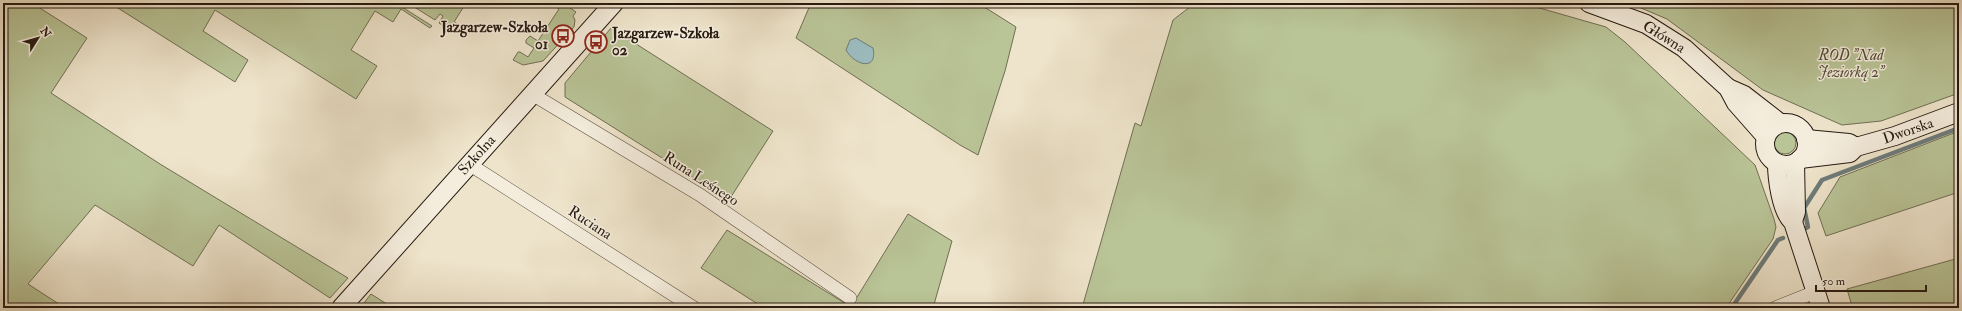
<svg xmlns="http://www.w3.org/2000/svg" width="1962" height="311" viewBox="0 0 1962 311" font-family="'IM FELL Double Pica',serif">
	<rect width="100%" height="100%" fill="#eee4cb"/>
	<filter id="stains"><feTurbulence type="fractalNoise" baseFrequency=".005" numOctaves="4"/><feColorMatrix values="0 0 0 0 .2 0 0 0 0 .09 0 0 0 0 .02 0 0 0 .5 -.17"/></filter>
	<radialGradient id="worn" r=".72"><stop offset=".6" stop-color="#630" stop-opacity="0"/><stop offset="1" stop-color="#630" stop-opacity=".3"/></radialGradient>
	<g fill="#b9c497" stroke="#706e54">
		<path d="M 3,3 L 32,3 L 87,38 L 51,93 L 160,164 L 348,278 L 330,298 L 219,225 L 193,266 L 95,205 L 28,284 L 65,308 L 3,308 Z"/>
		<path d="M 110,3 L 405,3 L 402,7 L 432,26 L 430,28 L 401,9 L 393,22 L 375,11 L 351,50 L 377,66 L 356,99 L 215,10 L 203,31 L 248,60 L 235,82 Z"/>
		<path d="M 408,3 L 466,3 L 454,22 L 459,25 L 455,29 L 449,29 L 439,23 L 443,16 L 440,14 L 435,20 Z"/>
		<path d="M 551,3 L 563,3 L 576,12 L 573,16 L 575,20 L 574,27 L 543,61 L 523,65 L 513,60 L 518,52 L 520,52 L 528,57 L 534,48 L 526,43 L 526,40 L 530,36 L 538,41 L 559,9 Z"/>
		<path d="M 811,3 L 978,3 L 1016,27 L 1005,71 L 978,155 L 960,145 L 796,38 Z"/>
		<path d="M 1195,3 L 1522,3 L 1606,27 L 1625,42 L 1755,165 L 1774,219 L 1776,227 L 1773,239 L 1726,308 L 1082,308 L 1135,123 L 1141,126 L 1173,20 Z"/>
		<path d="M 1629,3 L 1959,3 L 1959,93 L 1881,121 L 1842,125 L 1763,90 L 1667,19 Z"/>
		<path d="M 611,28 L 773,131 L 729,200 L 565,97 L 565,83 Z"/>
		<path d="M 1959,131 L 1959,192 L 1826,236 L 1818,213 L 1840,177 Z"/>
		<circle cx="1785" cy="143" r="11"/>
		<path d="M 908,214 L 952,241 L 933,308 L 764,308 L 701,268 L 727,230 L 851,307 Z"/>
		<path d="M 1959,258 L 1959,308 L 1851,308 L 1852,306 L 1847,289 Z"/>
		<path d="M 371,294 L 393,308 L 360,308 Z"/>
	</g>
	<path fill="#9cbcc0" stroke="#6d7b7a" d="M 856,38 L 873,48 C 878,72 854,65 846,50 L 850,40 Z"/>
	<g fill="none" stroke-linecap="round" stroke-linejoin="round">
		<g stroke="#6d7b7a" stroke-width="4.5">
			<path d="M 1804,229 L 1808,227 L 1804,208 L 1822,180 L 1959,128"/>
			<path d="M 1733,306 L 1778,240 L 1783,238"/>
		</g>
		<g stroke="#584c3f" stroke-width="14">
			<g id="street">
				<path d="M 532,94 L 700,195 L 850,298"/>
				<path d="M 469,164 L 694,308"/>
				<path d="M 1775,308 L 1815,292"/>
			</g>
		</g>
		<g stroke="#261910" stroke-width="20">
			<g id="secondary">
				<path d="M 1589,3 L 1646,24 L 1684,48 L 1728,88 L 1736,103 L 1766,137"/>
				<path d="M 1728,88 L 1744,95 L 1780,123"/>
				<circle cx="1786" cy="144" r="21"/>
				<path d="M 1806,139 L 1849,143 L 1856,147"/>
				<path d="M 1800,159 L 1850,153 L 1856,147 L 1895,136 L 1959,112"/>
				<path d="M 1777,163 C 1777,178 1781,212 1793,222 L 1821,308"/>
				<path d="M 1793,221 L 1796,212 L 1795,163"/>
				<path d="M 341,308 L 614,3"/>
			</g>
		</g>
		<use href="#street" stroke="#f4eddd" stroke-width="13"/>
		<use href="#secondary" stroke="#f4eddd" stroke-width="18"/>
	</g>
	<defs>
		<g id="bus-ring" transform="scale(1.15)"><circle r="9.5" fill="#f4eddd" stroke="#8f2418" stroke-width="1.5"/><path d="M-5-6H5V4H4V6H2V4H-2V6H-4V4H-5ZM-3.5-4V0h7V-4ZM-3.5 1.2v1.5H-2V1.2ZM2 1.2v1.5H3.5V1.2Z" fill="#8f2418"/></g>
	</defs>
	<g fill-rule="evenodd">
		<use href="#bus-ring" x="563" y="36"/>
		<use href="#bus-ring" x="596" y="42"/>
	</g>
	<g text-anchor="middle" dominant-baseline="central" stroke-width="3" stroke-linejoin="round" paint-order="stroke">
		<g font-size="15" font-weight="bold" fill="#261910" stroke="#f4eddd" text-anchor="end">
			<text x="548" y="27">Jazgarzew-Szkoła<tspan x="548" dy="17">01</tspan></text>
			<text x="612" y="33" text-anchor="start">Jazgarzew-Szkoła<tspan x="612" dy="17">02</tspan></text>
		</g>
		<g font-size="15" fill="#261910" stroke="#f4eddd">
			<text transform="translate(1664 37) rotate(32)">Główna</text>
			<text transform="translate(1908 131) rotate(-19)">Dworska</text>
			<text transform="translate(477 155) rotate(-48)">Szkolna</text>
			<text transform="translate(701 179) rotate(33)">Runa Leśnego</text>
			<text transform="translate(590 223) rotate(33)">Ruciana</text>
		</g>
		<g font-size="15" font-style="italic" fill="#524c38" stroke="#f4eddd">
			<text x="1851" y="55">ROD "Nad<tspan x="1851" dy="17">Jeziorką 2"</tspan></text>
		</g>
	</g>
	<rect width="1962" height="311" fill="none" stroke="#eee4cb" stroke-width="16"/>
	<rect x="4" y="4" width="1954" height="303" fill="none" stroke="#261910" stroke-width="2"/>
	<rect x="8" y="8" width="1946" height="295" fill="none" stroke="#261910"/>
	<g transform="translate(38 38) rotate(53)" stroke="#f4eddd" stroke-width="3" paint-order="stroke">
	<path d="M0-3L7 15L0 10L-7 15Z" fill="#261910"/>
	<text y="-6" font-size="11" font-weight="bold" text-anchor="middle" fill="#261910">N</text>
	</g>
	<path d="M1816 285v6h110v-6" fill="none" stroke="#261910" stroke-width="2"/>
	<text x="1822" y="285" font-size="12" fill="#261910" stroke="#f4eddd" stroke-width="3" paint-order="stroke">50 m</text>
	<rect width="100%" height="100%" filter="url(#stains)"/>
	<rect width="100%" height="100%" fill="url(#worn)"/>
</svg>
